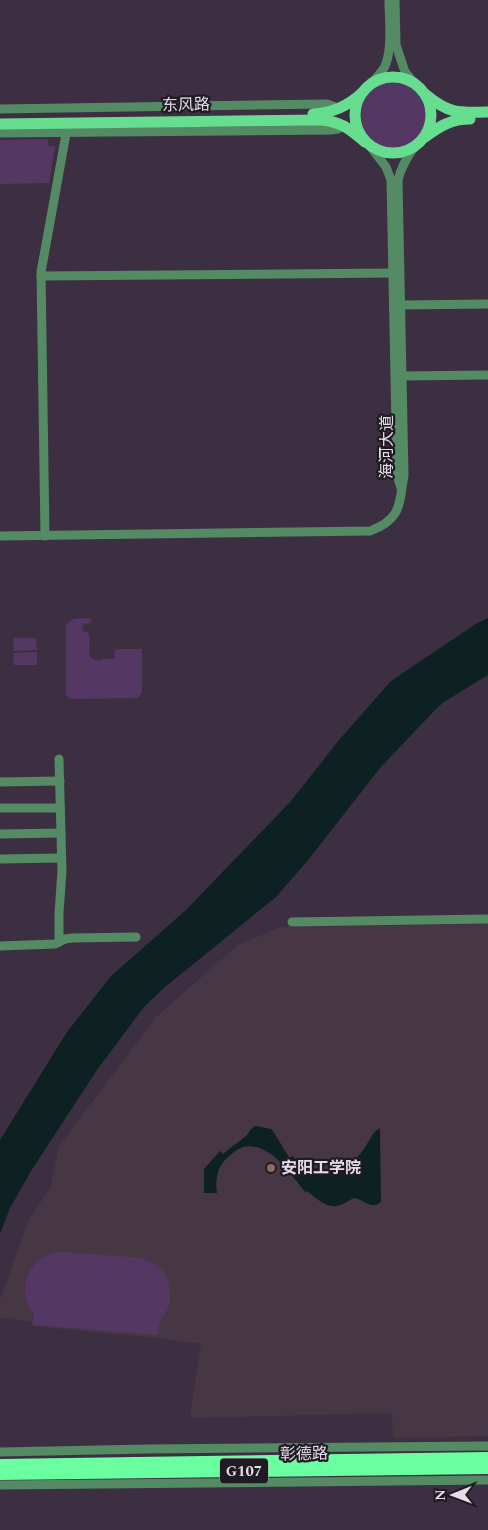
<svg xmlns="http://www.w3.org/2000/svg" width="488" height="1530" viewBox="0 0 488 1530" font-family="Spectral,'Noto Sans SC',serif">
	<rect width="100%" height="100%" fill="#3c2f42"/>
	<path fill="#473744" d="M 488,924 L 488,1436 L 393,1438 L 392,1413 L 191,1418 L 191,1408 L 201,1344 L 156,1338 L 32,1326 L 32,1322 L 0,1318 L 0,1300 L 29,1219 L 50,1189 L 59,1146 L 156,1017 L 238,945 L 280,927 Z"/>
	<g fill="#543762">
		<circle cx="393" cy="115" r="33"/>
		<path d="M 48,139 L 48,146 L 55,146 L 49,183 L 0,184 L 0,140 Z"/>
		<path d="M 91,618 L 91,623 L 83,624 L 82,629 L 83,631 L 88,633 C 93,642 83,659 97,660 C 104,661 99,659 105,659 C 108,658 111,659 113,659 L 115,657 L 114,652 L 116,649 L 142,649 L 142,693 L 138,698 L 72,699 L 69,698 L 66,694 L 66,627 C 69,616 81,619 91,618 Z"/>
		<path d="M 13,638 L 36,638 L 37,650 L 14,651 Z"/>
		<path d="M 37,652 L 37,665 L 14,665 L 13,653 Z"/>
		<path d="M 56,1252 C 71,1252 87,1254 102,1255 C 132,1257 169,1255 170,1295 C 171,1311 164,1312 159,1323 C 158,1327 158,1331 158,1335 L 33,1325 L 34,1314 C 16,1290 26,1260 56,1252 Z"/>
	</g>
	<g fill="#0e2122">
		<path d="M 488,618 L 488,675 L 444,702 L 436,709 L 380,768 L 309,859 L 276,897 L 165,987 L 144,1007 L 97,1070 L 31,1171 L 10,1208 L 0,1234 L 0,1140 L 67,1032 L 111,976 L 186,910 L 291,801 L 339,740 L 391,681 L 477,623 Z"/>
		<path d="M 256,1126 L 271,1129 L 273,1131 L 290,1159 L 292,1156 C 313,1175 347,1174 364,1149 C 369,1142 372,1132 380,1128 L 381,1202 C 372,1210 365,1201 355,1198 C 350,1199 346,1203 340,1205 C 328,1210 316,1198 307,1191 L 306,1193 C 291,1175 271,1141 243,1147 C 237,1149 232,1154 227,1158 C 217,1167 215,1180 217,1193 L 204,1193 L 204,1169 L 220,1151 L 223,1154 C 231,1147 239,1142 247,1135 C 250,1131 250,1128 256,1126 Z"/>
	</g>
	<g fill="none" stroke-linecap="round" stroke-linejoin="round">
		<g stroke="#548a64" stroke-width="9">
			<path d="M 395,0 L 396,45 L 405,72 L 415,84"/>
			<path d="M 371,84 C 375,79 380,74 384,68 C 393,52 389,19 389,0"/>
			<path d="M 0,109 L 327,104 L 340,109"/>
			<path d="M 0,133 L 331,130 L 338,129 L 344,125"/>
			<path d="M 370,146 L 386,167 L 391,180 L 397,475 L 401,488"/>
			<path d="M 41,276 L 393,273"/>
			<path d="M 400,305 L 488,304"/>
			<path d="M 402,376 L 488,375"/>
			<path d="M 0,536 L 370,531 C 402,519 399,504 404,475 L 398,180 C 401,167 407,157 415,146"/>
			<path d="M 45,536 L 41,272 L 68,123"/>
			<path d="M 0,782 L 60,781"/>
			<path d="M 0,808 L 60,808"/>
			<path d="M 0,834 L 61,833"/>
			<path d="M 0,859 L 61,858"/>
			<path d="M 292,922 L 488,919"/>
			<path d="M 59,942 L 59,913 L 62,871 L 59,759"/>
			<path d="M 0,946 L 55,944 L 65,939 L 72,938 L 136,937"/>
			<path d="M 0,1452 L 147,1449 L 488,1446"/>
			<path d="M 0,1485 L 488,1480"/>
		</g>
		<g stroke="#66dd8f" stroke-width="11">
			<circle cx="393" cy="115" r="38"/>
			<path d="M 425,94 C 449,114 458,113 488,112"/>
			<path d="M 313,114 C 333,113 348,106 362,93"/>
			<path d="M 0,124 L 321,120 C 342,122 350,129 365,142"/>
			<path d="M 425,137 C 440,126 451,119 470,119"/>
		</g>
		<g stroke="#6afea0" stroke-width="12">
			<path d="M 0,1465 L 488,1458"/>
			<path d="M 0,1474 L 488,1468"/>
		</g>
	</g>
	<circle fill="#8d6e63" stroke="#201a23" stroke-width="2" cx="271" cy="1168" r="5"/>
	<g text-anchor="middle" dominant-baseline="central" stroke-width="4.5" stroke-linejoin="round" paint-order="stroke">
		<rect fill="#201a23" stroke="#a9a2ad" stroke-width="1" x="220" y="1458.5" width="48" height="25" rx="4"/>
		<g font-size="15" font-weight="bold" fill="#e4dce8">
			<text x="244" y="1471">G107</text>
		</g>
		<g font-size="16" fill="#e4dce8" stroke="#201a23">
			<text transform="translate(186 105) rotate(-1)">东风路</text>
			<text transform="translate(387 447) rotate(-90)">海河大道</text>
			<text transform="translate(304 1454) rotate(-1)">彰德路</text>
		</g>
		<g font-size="16" font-weight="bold" fill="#e4dce8" stroke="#201a23" text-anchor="start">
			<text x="281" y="1168">安阳工学院</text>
		</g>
	</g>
	<g transform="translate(453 1495) rotate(269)" stroke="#201a23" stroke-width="4" paint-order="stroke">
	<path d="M0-4L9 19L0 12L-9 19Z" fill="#e4dce8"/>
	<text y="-8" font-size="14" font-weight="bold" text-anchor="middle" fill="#e4dce8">N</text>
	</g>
</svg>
